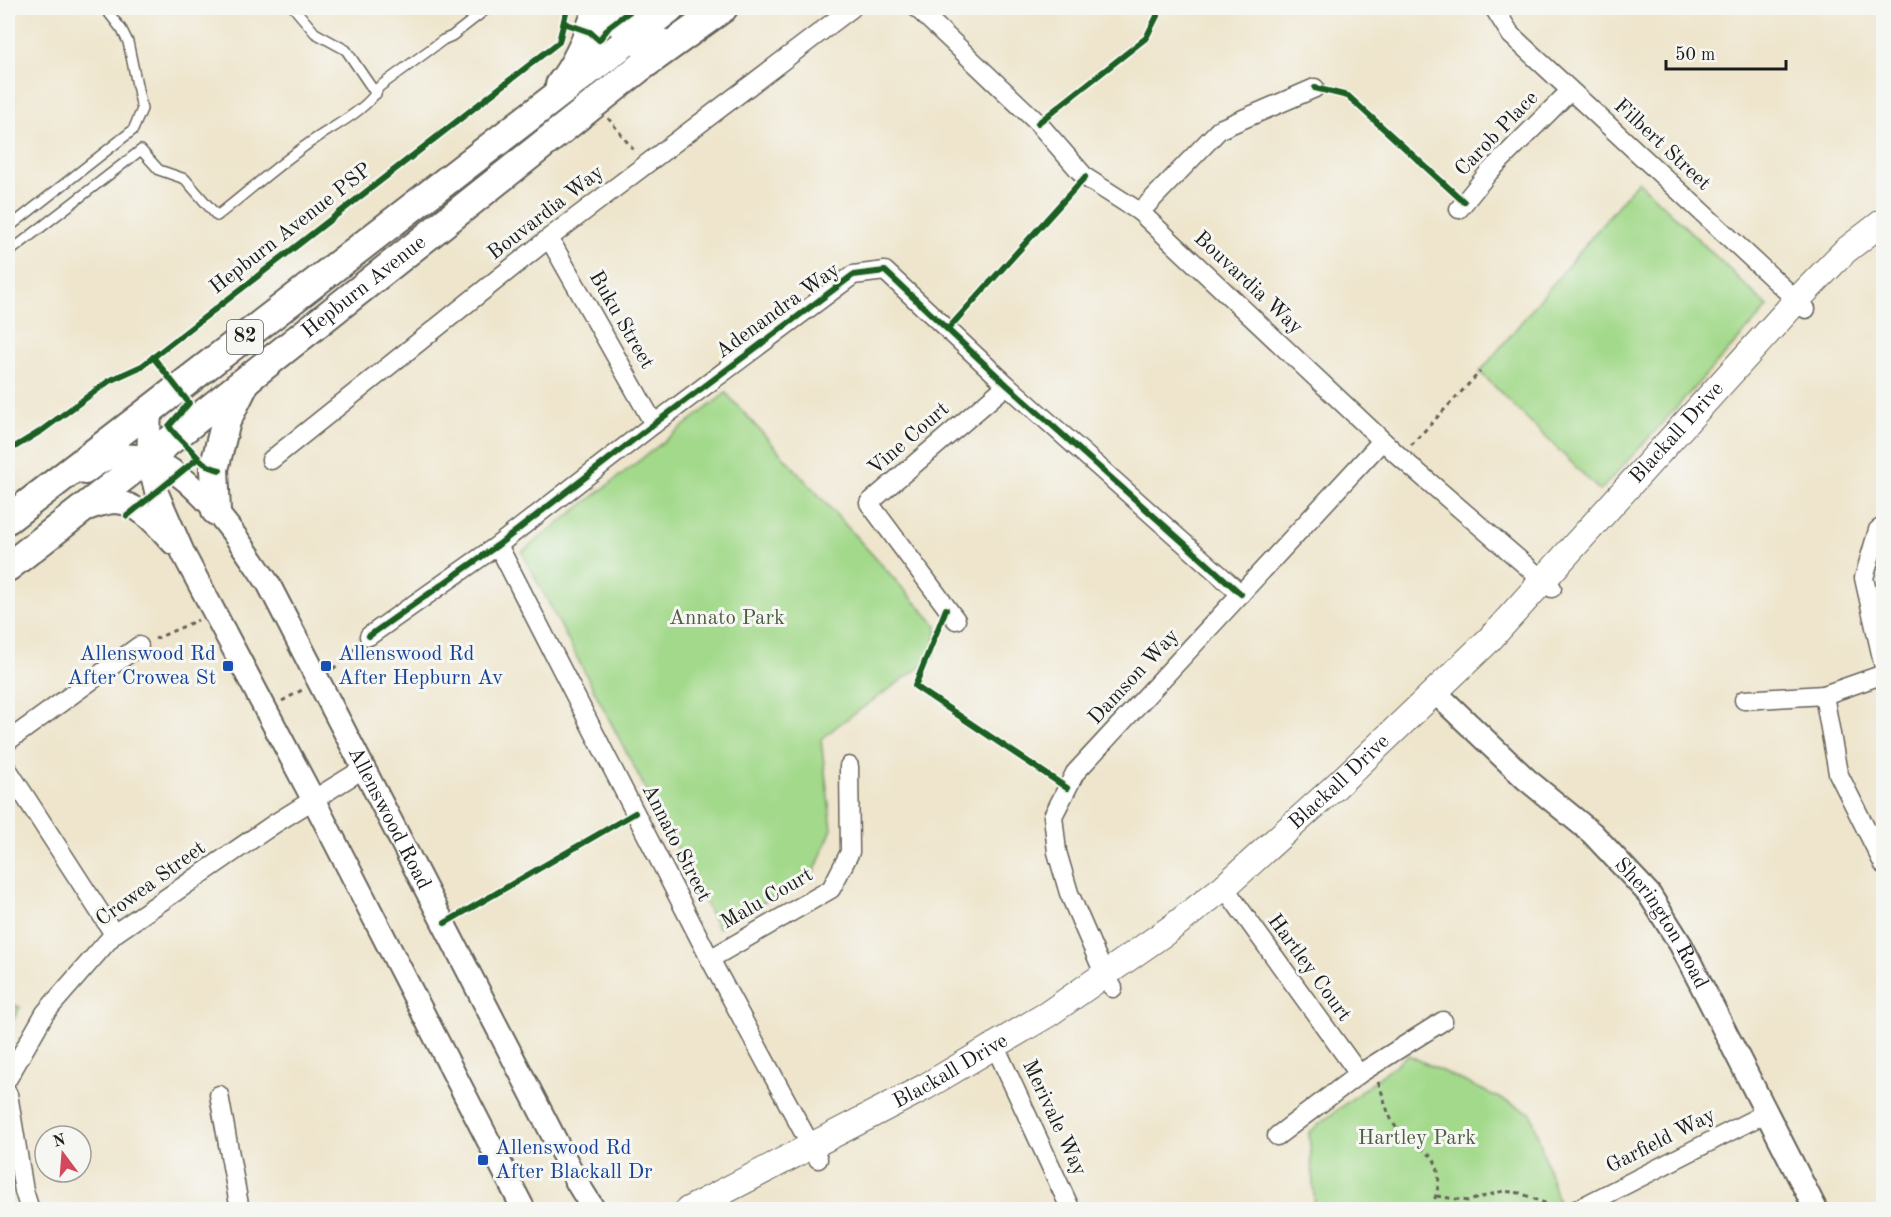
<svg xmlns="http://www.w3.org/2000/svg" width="1891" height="1217" viewBox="0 0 1891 1217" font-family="'Old Standard TT',serif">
	<rect width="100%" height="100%" fill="#f6f6f2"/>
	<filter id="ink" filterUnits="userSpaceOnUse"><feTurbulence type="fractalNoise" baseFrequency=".0167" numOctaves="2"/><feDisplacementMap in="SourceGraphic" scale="12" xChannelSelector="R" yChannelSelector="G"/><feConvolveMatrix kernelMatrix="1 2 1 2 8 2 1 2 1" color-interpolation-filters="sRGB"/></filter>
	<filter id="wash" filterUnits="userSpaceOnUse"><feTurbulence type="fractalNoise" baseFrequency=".008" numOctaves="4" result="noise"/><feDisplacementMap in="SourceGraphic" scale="24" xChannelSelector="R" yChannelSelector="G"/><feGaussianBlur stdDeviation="1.35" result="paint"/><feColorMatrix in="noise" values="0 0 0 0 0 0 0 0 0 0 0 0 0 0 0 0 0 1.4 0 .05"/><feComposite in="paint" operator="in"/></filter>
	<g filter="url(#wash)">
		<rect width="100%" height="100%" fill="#eee5cc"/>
		<g fill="#a2d98a" stroke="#5f7a53" stroke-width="1.5">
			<path d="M 1638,181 L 1768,307 L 1600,491 L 1480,372 Z"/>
			<path d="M 726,393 L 937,626 L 934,657 L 837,726 L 821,740 L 832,829 L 813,875 L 718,928 L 522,552 Z"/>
			<path d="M 8,1003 L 20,1007 L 8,1030 Z"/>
			<path d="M 1408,1055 L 1531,1113 L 1560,1208 L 1559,1209 L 1315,1209 L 1309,1132 Z"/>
		</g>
	</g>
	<g filter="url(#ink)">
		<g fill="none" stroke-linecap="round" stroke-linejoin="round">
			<g stroke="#66625a" stroke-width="12">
				<g id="service">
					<path d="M 294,8 L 315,33 L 346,50 L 376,94"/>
					<path d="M 8,228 L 133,130 L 142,109 L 128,42 L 122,30 L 105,8"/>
					<path d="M 8,253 L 141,150 L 159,170 L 185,179 L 217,216 C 249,191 281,162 315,139 C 334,126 370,108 379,87 L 443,40 L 452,36 L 488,8"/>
				</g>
			</g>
			<g stroke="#66625a" stroke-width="21">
				<g id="minor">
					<path d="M 917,8 L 1038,123 L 1085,177 L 1140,212 L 1400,457 L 1552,588"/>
					<path d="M 1494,8 L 1511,35 L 1806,309"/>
					<path d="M 1459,209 L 1489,172 L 1570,91"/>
					<path d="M 1140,212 L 1220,129 L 1315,88"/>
					<path d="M 549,238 L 654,424"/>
					<path d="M 271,460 L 549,238 L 852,8"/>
					<path d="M 1884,526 L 1878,530 L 1864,578 L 1884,667"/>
					<path d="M 498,545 L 710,959 L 818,1159"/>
					<path d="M 956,620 L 869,503 L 1007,385"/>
					<path d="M 369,636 L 498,545 L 654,424 L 853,275 L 885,271 L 1007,385 L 1241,594"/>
					<path d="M 1884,674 L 1824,695 L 1838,773 L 1884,865"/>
					<path d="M 1744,700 L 1824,695"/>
					<path d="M 8,741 L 139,646"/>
					<path d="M 8,770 L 114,934"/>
					<path d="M 1224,887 L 1359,1074"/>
					<path d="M 710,959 L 831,889 L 850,852 L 849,766"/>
					<path d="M 1113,988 L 1105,976 L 1069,893 L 1057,852 L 1053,816 L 1075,773 L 1382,441"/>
					<path d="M 995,1046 L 1071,1210"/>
					<path d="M 8,1078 L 45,1013 L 114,934 L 274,824 L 363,769"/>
					<path d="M 8,1094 L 24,1191 L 30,1210"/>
					<path d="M 219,1095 L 240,1210"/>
					<path d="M 1277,1136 L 1359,1074 L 1443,1021"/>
					<path d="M 1576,1210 L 1766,1113"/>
				</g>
			</g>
			<g stroke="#66625a" stroke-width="26">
				<g id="tertiary">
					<path d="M 606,8 L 621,29 L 673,43"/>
					<path d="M 630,8 L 639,20 L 638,45"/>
					<path d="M 150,410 L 148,458 L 156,491 L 184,555 L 313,799 L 524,1210"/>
					<path id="s1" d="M 85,473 C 93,467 102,459 113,457 C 180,443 235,536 268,583 L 578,1184 L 594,1210"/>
					<path d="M 83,510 C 94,507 105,502 116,502 C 139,503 158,527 173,543"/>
					<path id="s2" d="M 1435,692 L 1526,779 L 1592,833 L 1649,894 L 1681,945 L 1816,1210"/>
				</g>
			</g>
			<g stroke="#66625a" stroke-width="28">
				<g id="secondary">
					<path id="s3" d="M 688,1210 L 925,1087 L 1048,1014 L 1170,929 L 1224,887 L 1336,786 L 1489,640 L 1797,300 L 1845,251 L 1884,221"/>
				</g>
			</g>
			<g stroke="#66625a" stroke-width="32">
				<g id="primary">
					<path d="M 560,85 C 578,63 589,35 598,8"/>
					<path d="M 216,511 L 214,469 L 226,421 L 244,385"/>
					<path d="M 8,519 L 150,410 L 670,8"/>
					<path id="s4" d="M 8,567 L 148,458 L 638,69 L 723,8"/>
				</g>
			</g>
			<g stroke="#66625a" stroke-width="3" stroke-dasharray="4.5 4.5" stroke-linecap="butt">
				<path d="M 608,118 L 636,153"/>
				<path d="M 1411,445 L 1480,372"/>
				<path d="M 155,639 L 198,620"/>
				<path d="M 333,669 L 357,647"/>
				<path d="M 282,701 L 302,690"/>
				<path d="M 1378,1082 C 1385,1098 1386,1115 1398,1130 C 1405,1139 1415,1143 1424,1150 C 1445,1164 1440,1190 1430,1210"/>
				<path d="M 1437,1196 L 1468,1201 L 1503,1191 L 1520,1193 L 1559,1209"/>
			</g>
			<use href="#service" stroke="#fff" stroke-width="9"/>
			<use href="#minor" stroke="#fff" stroke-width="18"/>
			<use href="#tertiary" stroke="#fff" stroke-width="22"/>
			<use href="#secondary" stroke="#fff" stroke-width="26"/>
			<use href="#primary" stroke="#fff" stroke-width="28"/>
			<g stroke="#f6f6f2" stroke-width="10">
				<g id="cycleway">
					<path d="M 564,23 L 590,32 L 599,40 L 610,26 L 634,8"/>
					<path d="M 1315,88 L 1348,96 L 1464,202"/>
					<path d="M 1038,123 L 1146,38 L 1161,8"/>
					<path d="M 948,329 L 1085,177"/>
					<path d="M 153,357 L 189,403 L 169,426 C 174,434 179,438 185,444 C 198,456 200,465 220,470"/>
					<path d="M 8,451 L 41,431 L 109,381 L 142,366 L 559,42 L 567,8"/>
					<path d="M 127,516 L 197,459"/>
					<path d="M 946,609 L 915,686 L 1067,788"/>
					<path d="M 369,636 L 498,545 L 654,424 L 853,275 L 885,271 L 1007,385 L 1241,594"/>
					<path d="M 445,923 L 635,813"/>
				</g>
			</g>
			<use href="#cycleway" stroke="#1b5e20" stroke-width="6"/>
		</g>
	</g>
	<g fill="#1a4fb4" stroke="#f6f6f2" stroke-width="2">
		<rect x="222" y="660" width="12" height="12" rx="3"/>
		<rect x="320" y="660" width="12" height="12" rx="3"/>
		<rect x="477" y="1154" width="12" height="12" rx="3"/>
	</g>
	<g text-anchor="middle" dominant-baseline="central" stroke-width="6" stroke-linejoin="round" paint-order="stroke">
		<rect fill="#f6f6f2" stroke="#5d5d5c" stroke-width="1.5" x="227" y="320" width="36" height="34" rx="4.5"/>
		<g font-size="20" font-weight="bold" fill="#1c1c1c">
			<text x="245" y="337">82</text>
		</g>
		<g font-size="21" fill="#1c1c1c" stroke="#f6f6f2">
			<text transform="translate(1497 134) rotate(-46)">Carob Place</text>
			<text transform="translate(1662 145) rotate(43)">Filbert Street</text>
			<text transform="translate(546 213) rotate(-38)">Bouvardia Way</text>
			<text transform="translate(291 229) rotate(-38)">Hepburn Avenue PSP</text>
			<text transform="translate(1248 283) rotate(43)">Bouvardia Way</text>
			<text stroke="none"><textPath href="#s4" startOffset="453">Hepburn Avenue</textPath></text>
			<text transform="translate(778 311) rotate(-36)">Adenandra Way</text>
			<text transform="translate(621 320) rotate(60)">Buku Street</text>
			<text stroke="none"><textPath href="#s3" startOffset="1269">Blackall Drive</textPath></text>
			<text transform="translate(909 439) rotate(-41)">Vine Court</text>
			<text transform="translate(1134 677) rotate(-47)">Damson Way</text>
			<text stroke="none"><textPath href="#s3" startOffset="783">Blackall Drive</textPath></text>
			<text stroke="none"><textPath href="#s1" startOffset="508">Allenswood Road</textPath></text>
			<text transform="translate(676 843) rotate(63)">Annato Street</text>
			<text transform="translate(151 884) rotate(-36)">Crowea Street</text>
			<text transform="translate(767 899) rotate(-30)">Malu Court</text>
			<text stroke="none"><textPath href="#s2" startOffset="326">Sherington Road</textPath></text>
			<text transform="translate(1309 968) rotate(54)">Hartley Court</text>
			<text stroke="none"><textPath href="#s3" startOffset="297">Blackall Drive</textPath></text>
			<text transform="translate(1054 1118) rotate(65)">Merivale Way</text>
			<text transform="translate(1661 1141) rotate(-27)">Garfield Way</text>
		</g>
		<g font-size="21" fill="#4b5e42" stroke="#f6f6f2">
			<text x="727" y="618">Annato Park</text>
			<text x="1417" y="1138">Hartley Park</text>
		</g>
		<g font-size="21" fill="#164399" stroke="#f6f6f2" text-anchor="start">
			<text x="216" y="654" text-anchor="end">Allenswood Rd<tspan x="216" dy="24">After Crowea St</tspan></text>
			<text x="338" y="654">Allenswood Rd<tspan x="338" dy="24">After Hepburn Av</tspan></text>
			<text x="495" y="1148">Allenswood Rd<tspan x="495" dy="24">After Blackall Dr</tspan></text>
		</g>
	</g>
	<rect width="1891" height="1217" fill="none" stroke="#f6f6f2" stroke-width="30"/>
	<g transform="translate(63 1154) rotate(344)"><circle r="28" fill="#f6f6f2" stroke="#9f9f9c" stroke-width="1.5"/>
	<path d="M0-4.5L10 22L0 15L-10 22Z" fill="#d1495b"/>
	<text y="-9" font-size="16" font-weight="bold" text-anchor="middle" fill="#1c1c1c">N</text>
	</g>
	<path d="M1666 60v9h120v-9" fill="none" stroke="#1c1c1c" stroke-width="3"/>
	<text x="1675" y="60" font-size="18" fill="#1c1c1c" stroke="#f6f6f2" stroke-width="4.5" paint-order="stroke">50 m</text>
</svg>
